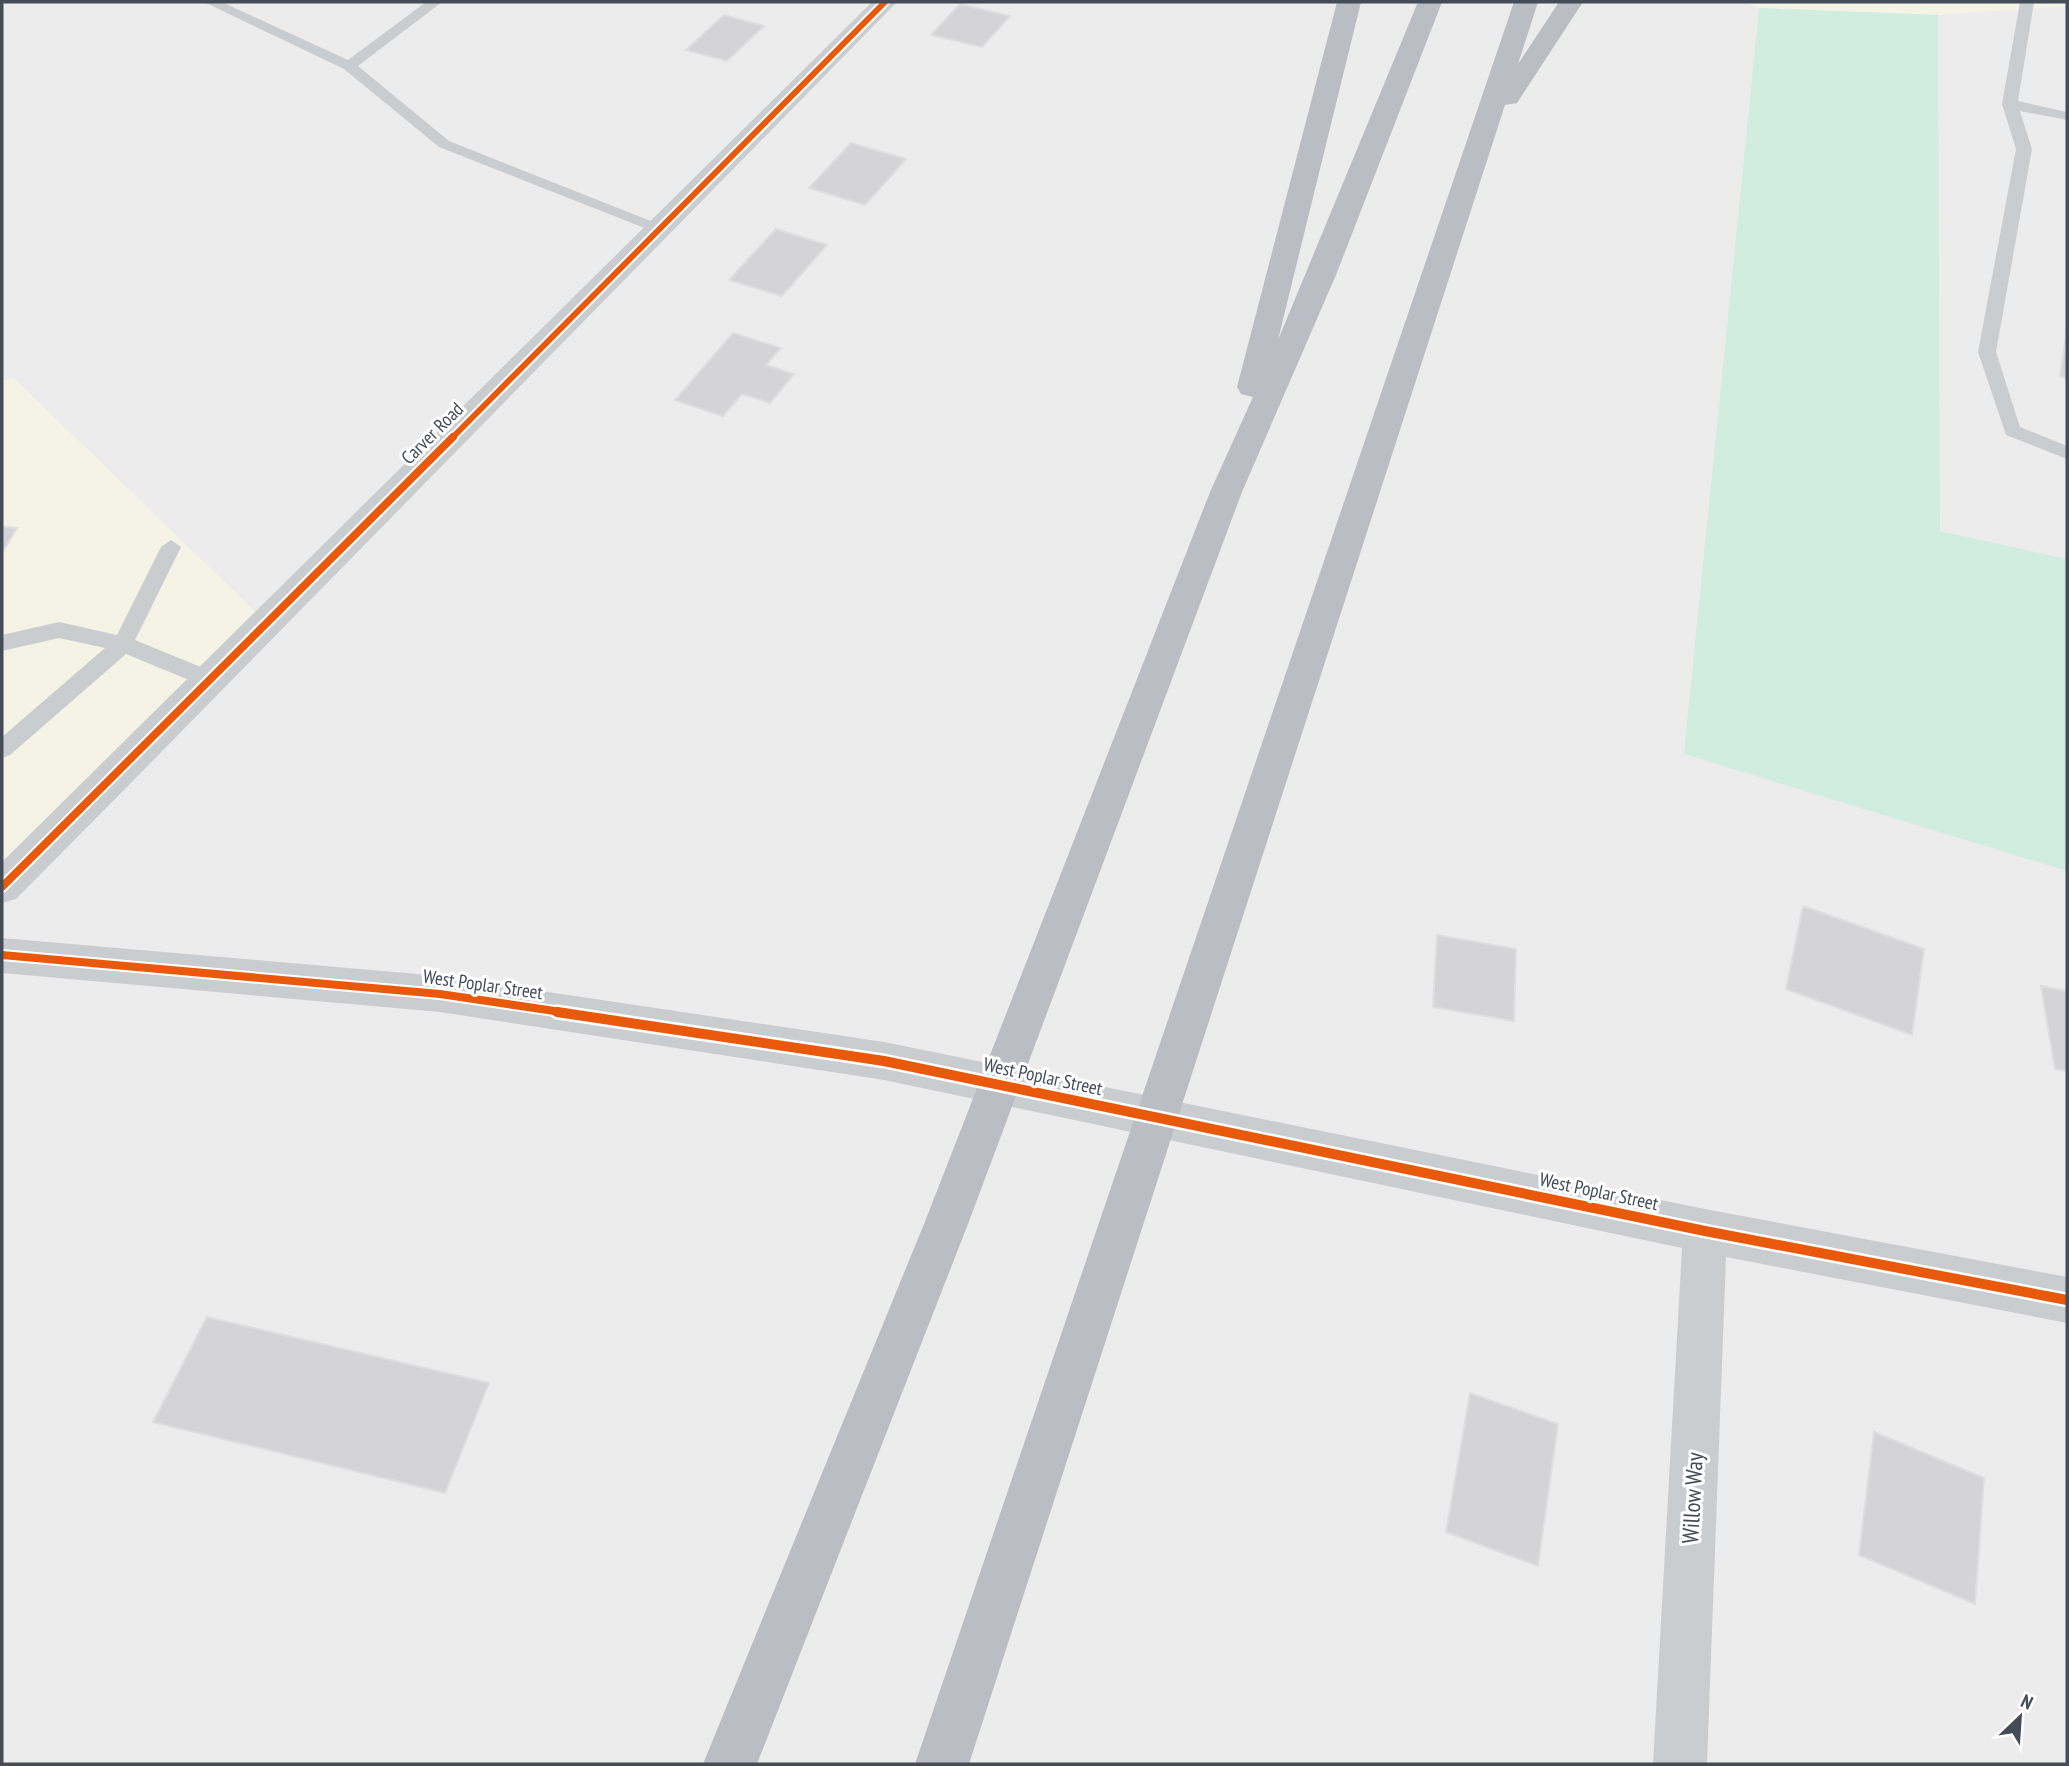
<svg xmlns="http://www.w3.org/2000/svg" width="2069" height="1766" viewBox="0 0 2069 1766" font-family="'PT Sans Narrow',sans-serif">
	<rect width="100%" height="100%" fill="#edecec"/>
	<g fill="#f5f2e6">
		<path d="M 1743,2 L 2067,2 L 2067,6 L 1938,15 L 1759,8 Z"/>
		<path d="M 14,378 L 269,625 L 2,869 L 2,381 Z"/>
	</g>
	<path fill="#d0eddf" d="M 1759,8 L 1938,15 L 1940,531 L 2067,559 L 2067,871 L 1684,754 Z"/>
	<g fill="#d4d4d7" stroke="#dededf" stroke-width="2">
		<path d="M 960,4 L 1010,16 L 982,47 L 931,35 Z"/>
		<path d="M 724,15 L 764,26 L 727,61 L 686,50 Z"/>
		<path d="M 851,143 L 906,159 L 865,205 L 809,188 Z"/>
		<path d="M 776,229 L 827,245 L 782,296 L 729,280 Z"/>
		<path d="M 2067,331 L 2067,379 L 2060,376 Z"/>
		<path d="M 733,333 L 781,348 L 766,365 L 794,374 L 770,403 L 742,394 L 723,416 L 675,400 Z"/>
		<path d="M 2,527 L 17,528 L 2,553 Z"/>
		<path d="M 1803,906 L 1924,949 L 1912,1035 L 1786,989 Z"/>
		<path d="M 1437,935 L 1516,949 L 1514,1021 L 1433,1007 Z"/>
		<path d="M 2041,986 L 2067,991 L 2067,1071 L 2055,1069 Z"/>
		<path d="M 207,1317 L 489,1383 L 445,1493 L 153,1422 Z"/>
		<path d="M 1470,1393 L 1558,1424 L 1538,1566 L 1446,1532 Z"/>
		<path d="M 1874,1432 L 1984,1478 L 1975,1604 L 1859,1555 Z"/>
	</g>
	<g fill="none" stroke-linecap="round" stroke-linejoin="round">
		<g fill="#cacdd0" fill-rule="evenodd">
			<path d="M 204,2 L 222,2 L 348,60 L 426,2 L 442,2 L 358,66 L 449,141 L 666,227 L 658,232 L 652,231 L 439,147 L 344,69 Z"/>
			<path d="M 2020,2 L 2034,2 L 2018,101 L 2067,112 L 2067,120 L 2020,111 L 2032,149 L 1996,352 L 2020,427 L 2067,446 L 2067,459 L 2006,435 L 1978,352 L 2016,149 L 2002,104 Z"/>
			<path d="M 171,540 L 181,547 L 135,640 L 220,675 L 223,681 L 220,687 L 206,687 L 126,654 L 10,755 L 2,758 L 2,737 L 105,648 L 59,638 L 2,651 L 2,635 L 59,622 L 117,635 L 161,547 Z"/>
		</g>
		<g fill="#cacdd0" fill-rule="evenodd">
			<path d="M 872,2 L 897,2 L 126,788 L 16,899 L 2,903 L 2,862 Z"/>
			<path d="M 2,938 L 440,976 L 884,1042 L 1705,1209 L 2067,1277 L 2067,1323 L 1726,1257 L 1707,1764 L 1653,1764 L 1682,1248 L 884,1080 L 440,1012 L 2,973 Z"/>
		</g>
		<g fill="#babdc4" fill-rule="evenodd">
			<path d="M 1337,2 L 1361,2 L 1278,340 L 1418,2 L 1442,2 L 1336,275 L 1242,492 L 968,1224 L 757,1764 L 703,1764 L 924,1224 L 1210,492 L 1253,397 L 1241,394 L 1237,387 Z"/>
			<path d="M 1514,2 L 1538,2 L 1518,64 L 1559,2 L 1583,2 L 1517,103 L 1505,105 L 969,1764 L 915,1764 Z"/>
		</g>
		<g stroke="#fff" stroke-width="10">
			<path id="cycleway-far2" d="M 451,439 L 885,2"/>
		</g>
		<g stroke="#fff" stroke-width="12">
			<g id="cycleway-far1">
				<path d="M 2,887 L 453,437"/>
				<path d="M 2,955 L 440,994 L 568,1013"/>
			</g>
		</g>
		<g stroke="#fff" stroke-width="15">
			<path id="cycleway" d="M 557,1012 L 884,1061 L 1705,1231 L 2067,1300"/>
		</g>
		<use href="#cycleway-far2" stroke="#e8590c" stroke-width="6"/>
		<use href="#cycleway-far1" stroke="#e8590c" stroke-width="8"/>
		<use href="#cycleway" stroke="#e8590c" stroke-width="10"/>
	</g>
	<g text-anchor="middle" dominant-baseline="central" stroke-width="6" stroke-linejoin="round" paint-order="stroke">
		<g font-size="19" fill="#444c58" stroke="#fff">
			<text transform="translate(432 433) rotate(-45)">Carver Road</text>
			<text transform="translate(483 984) rotate(8)">West Poplar Street</text>
			<text transform="translate(1043 1076) rotate(12)">West Poplar Street</text>
			<text transform="translate(1599 1191) rotate(12)">West Poplar Street</text>
		</g>
		<g font-size="23" fill="#444c58" stroke="#fff">
			<text transform="translate(1692 1498) rotate(-87)">Willow Way</text>
		</g>
	</g>
	<rect width="2069" height="1766" fill="none" stroke="#444c58" stroke-width="7"/>
	<g transform="translate(2020 1717) rotate(25)" stroke="#ffffff" stroke-width="5" paint-order="stroke">
	<path d="M0-5L12 26L0 18L-12 26Z" fill="#444c58"/>
	<text y="-10" font-size="19" font-weight="bold" text-anchor="middle" fill="#444c58">N</text>
	</g>
</svg>
